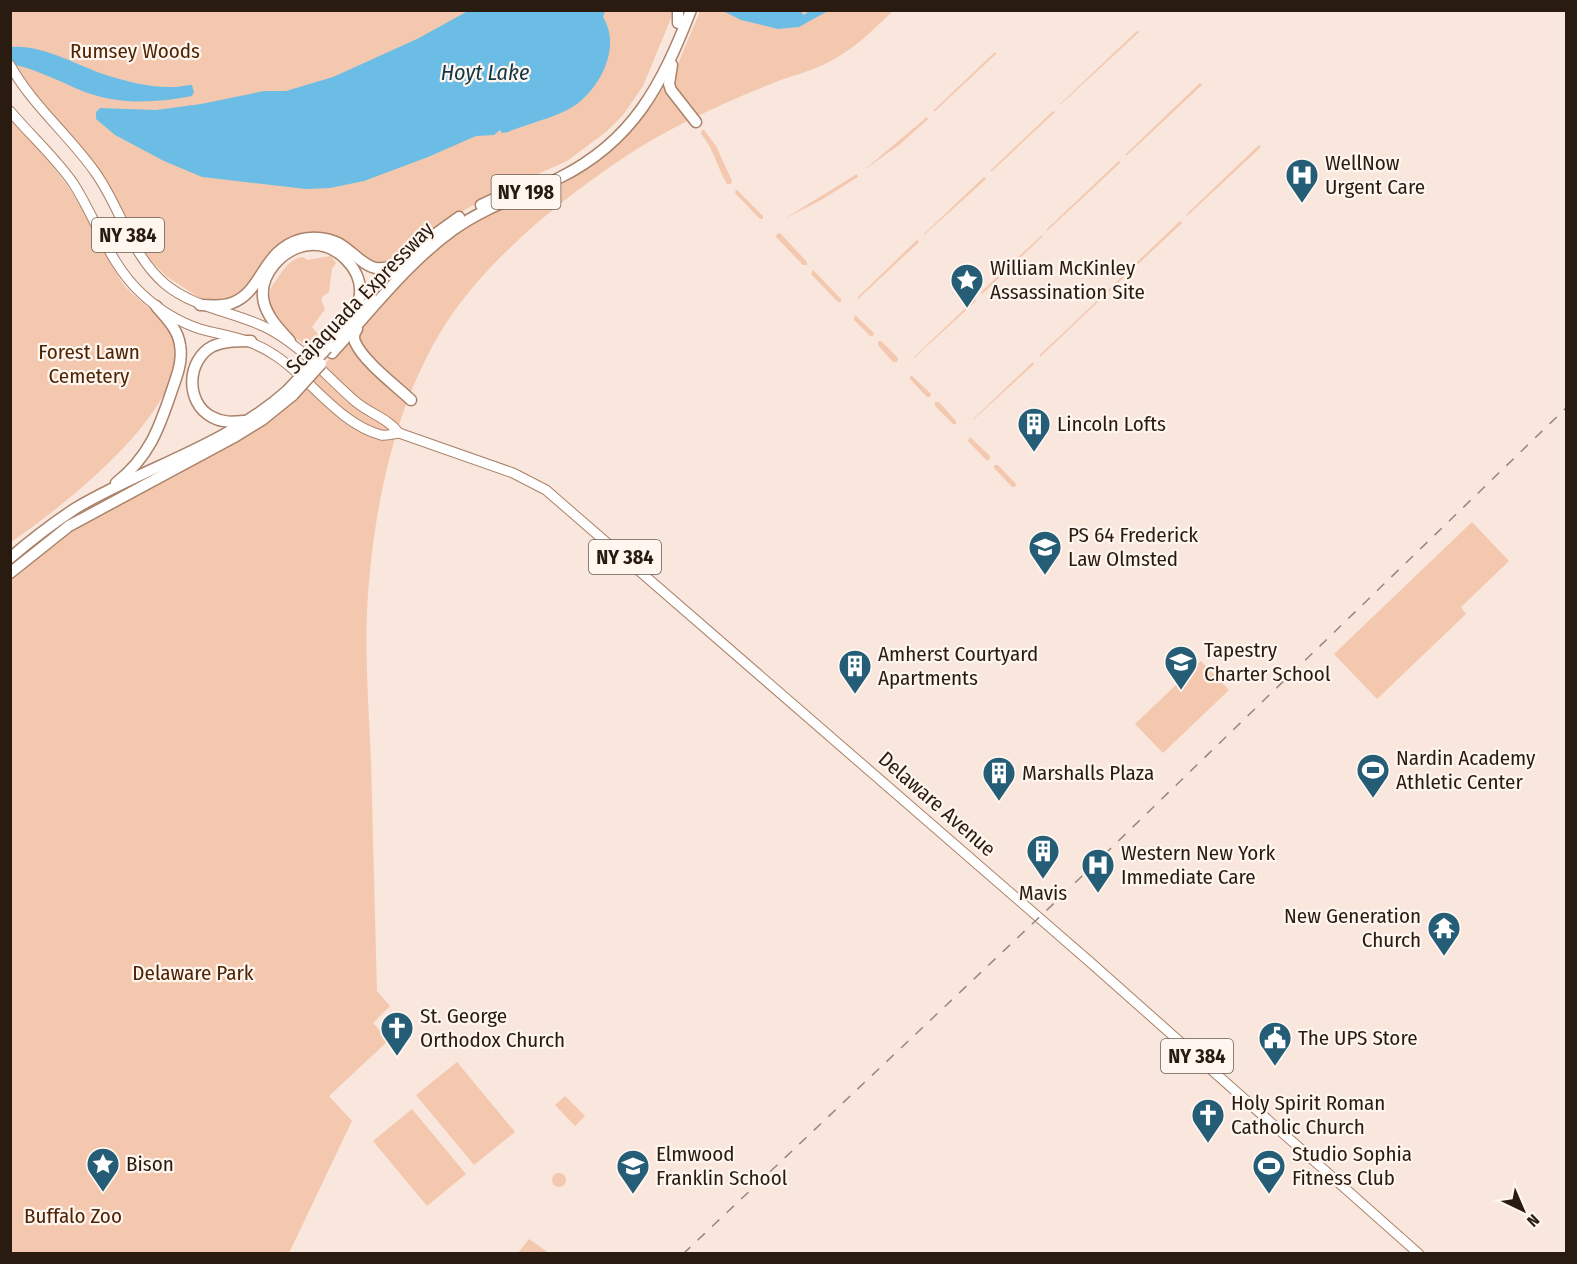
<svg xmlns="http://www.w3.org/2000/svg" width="1577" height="1264" viewBox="0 0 1577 1264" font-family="'Fira Sans Condensed',sans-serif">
	<rect width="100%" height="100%" fill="#f9e6dc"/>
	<g fill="#f4c8ae">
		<path d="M 10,11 L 674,11 L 643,86 L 623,115 L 606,132 L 567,161 L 493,194 L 463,211 L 401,260 L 380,266 L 345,246 L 274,249 L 262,264 L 251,285 L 233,301 L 206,301 L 198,297 L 166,276 L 150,260 L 136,239 L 114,194 L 94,164 L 32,90 L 19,71 L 11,56 Z"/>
		<path d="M 700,11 L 893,11 C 873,30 851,52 825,64 C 809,72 790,76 773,83 C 721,104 669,127 623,158 C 564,198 505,245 461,302 C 397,385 372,509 367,612 C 365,660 369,713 371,761 C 373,838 375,914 377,991 L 390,1006 L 373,1023 L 389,1040 L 329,1096 L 352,1121 L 289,1253 L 11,1253 L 11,579 L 53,543 L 76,528 L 259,428 L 274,417 L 414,271 L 451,238 L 487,215 L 548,188 L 647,110 L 675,71 Z"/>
		<path d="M 1137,31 L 1139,32 L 1060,105 L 1060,104 Z"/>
		<path d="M 995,52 L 996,54 L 934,112 L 934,110 Z"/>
		<path d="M 1200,83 L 1202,85 L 1126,156 L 1126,154 Z"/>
		<path d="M 1053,111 L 1055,112 L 991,172 L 991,170 Z"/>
		<path d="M 927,117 L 928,119 L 899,145 L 864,170 Z"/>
		<path d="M 10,118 C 29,140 50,161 66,184 C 88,214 100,248 120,279 C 133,301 161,311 173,334 C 175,338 175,343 175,348 C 183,414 61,508 11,542 Z"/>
		<path d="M 702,130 L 704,130 L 716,146 L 732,181 L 731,184 L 727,184 C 717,167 714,149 701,134 Z"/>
		<path d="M 1259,145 L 1261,147 L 1187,216 L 1187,214 Z"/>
		<path d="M 1119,161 L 1121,162 L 1047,231 L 1047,229 Z"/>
		<path d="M 857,174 L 858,177 L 821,200 L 784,219 Z"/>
		<path d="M 984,177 L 986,179 L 924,235 L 924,234 Z"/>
		<path d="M 736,189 L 763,216 L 763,219 L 760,219 L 735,193 Z"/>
		<path d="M 1180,221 L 1182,223 L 1107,293 L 1107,291 Z"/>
		<path d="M 780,233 L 807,262 L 807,265 L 803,265 L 776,237 L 777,234 Z"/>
		<path d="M 1042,235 L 1043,236 L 982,294 L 981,292 Z"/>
		<path d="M 917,240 L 919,242 L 858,299 L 858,297 Z"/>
		<path d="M 331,256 L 336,263 L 332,269 L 329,292 L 323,296 L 321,300 L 325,309 L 312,327 L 323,340 L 313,352 C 296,337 261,315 271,288 C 274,282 278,278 281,273 C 286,266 294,257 303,257 L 307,260 Z"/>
		<path d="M 813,270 L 841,299 L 841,302 L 838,302 L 811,274 Z"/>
		<path d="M 1100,298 L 1101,299 L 1040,357 L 1040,355 Z"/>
		<path d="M 975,299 L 976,301 L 914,358 L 914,357 Z"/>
		<path d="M 855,315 L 874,333 L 873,336 L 870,336 L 854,320 Z"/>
		<path d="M 878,341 L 881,341 L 898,358 L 897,362 L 893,362 L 878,345 Z"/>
		<path d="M 1033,362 L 1034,364 L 973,420 L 973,419 Z"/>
		<path d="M 911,375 L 931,394 L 930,397 L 927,397 L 910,379 Z"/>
		<path d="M 935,402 L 939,402 L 956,421 L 956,424 L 953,424 L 935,406 Z"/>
		<path d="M 970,437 L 990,456 L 989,460 L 986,460 L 968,441 Z"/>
		<path d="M 994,465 L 998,465 L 1016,484 L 1015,487 L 1012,487 L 994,468 Z"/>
		<path d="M 1472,522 L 1509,561 L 1461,607 L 1466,614 L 1377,699 L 1334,654 Z"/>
		<path d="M 1201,661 L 1229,690 L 1163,753 L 1135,724 Z"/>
		<path d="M 457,1062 L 515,1132 L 474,1165 L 416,1095 Z"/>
		<path d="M 565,1096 L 585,1116 L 575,1126 L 555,1105 Z"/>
		<path d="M 412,1109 L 466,1174 L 427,1206 L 373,1141 Z"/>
		<circle cx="559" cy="1180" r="7"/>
		<path d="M 529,1239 L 549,1253 L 518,1253 Z"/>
	</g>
	<g fill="#6cbde5">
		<path d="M 468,11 L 605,11 L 603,17 C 621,46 602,85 577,104 C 559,117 529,123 508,132 L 502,133 L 500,130 L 494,135 L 476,136 L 428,157 L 364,181 L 330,188 L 306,189 L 202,177 L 164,161 L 115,135 L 96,119 L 96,112 L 100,108 L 156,110 L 201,104 L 264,91 L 286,91 L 333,77 L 417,39 Z"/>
		<path d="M 723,11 L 800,11 L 804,15 L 807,13 L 807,11 L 828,11 L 799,27 L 778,29 L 741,20 Z"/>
		<path d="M 11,47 C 45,45 77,66 109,76 C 129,82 153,88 174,87 C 180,87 186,85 192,85 L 194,92 L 192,96 C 157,103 119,105 85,92 C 60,82 37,69 11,64 Z"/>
	</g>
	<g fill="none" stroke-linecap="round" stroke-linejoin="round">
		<g stroke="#aa826a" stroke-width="11">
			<g id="major">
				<path d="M 10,65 C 32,105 69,135 95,172 C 121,208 130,254 165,284 C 194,308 231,311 265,327 C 300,344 327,377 356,402 C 372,415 386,417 399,433"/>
				<path d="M 10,111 C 31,136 55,157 73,183 C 97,220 109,264 142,294 C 158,309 179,322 200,329 C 229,337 250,338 276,356 C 311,379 338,423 381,435 C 386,436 393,434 399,433 L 513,473 L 546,490 L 1090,962 L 1419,1254"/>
			</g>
		</g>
		<g stroke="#aa826a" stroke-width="13">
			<g id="highway">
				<path d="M 678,10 L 678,23"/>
				<path d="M 672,65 L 669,84 L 671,90 L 696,122"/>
				<path d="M 481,205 L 515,189"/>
				<path d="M 395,274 L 434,235 L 459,217"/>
				<path d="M 200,305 C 210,305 222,307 232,303 C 263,292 262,249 302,239 C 314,236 332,238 343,246 C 365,262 373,279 403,260"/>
				<path d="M 357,329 C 354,333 353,337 355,342 C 364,362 395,385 411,400"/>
				<path d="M 290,341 C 280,330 268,318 264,303 C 257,276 283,247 310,245 C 336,243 362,268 360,294 C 359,302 356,309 352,316"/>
				<path d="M 328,347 L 372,299"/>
				<path d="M 332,353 C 371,311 407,263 453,230 C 486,206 524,195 559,178 C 634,141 662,84 691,10"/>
				<path d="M 244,421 C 233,422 223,423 212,417 C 185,403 186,360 213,346 C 225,341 238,341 251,341"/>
				<path d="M 116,483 C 149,457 159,429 172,390 C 177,376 183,360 180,345 C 178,329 166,318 156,306"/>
				<path d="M 10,558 C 31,540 53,523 76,508 C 145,467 227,445 288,390"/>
				<path d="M 10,573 L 69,526 L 236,436 L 262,420 L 293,395"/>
			</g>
		</g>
		<use href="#major" stroke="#fff" stroke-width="9"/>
		<use href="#highway" stroke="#fff" stroke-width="10"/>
		<path stroke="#97867c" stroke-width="1.5" stroke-dasharray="10 10" stroke-linecap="butt" d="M 683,1254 L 1048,909 L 1566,408"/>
		<g stroke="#aa826a" stroke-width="13" stroke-linecap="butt">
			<g id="highway-bridge">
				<path d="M 288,390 L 327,348"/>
				<path d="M 293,395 L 321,364"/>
			</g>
		</g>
		<use href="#highway-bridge" stroke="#fff" stroke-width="10"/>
	</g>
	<defs>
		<g id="hospital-pin" transform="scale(1.725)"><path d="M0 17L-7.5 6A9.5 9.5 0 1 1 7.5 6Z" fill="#255d77" stroke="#fff6f0"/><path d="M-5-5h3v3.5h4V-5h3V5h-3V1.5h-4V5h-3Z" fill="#fff"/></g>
		<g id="sight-pin" transform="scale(1.725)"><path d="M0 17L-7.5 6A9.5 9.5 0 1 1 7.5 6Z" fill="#255d77" stroke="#fff6f0"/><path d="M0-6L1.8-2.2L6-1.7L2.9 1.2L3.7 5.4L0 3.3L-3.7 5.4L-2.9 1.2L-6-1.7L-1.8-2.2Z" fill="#fff"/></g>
		<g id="building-pin" transform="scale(1.725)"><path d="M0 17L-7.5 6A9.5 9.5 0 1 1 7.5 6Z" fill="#255d77" stroke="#fff6f0"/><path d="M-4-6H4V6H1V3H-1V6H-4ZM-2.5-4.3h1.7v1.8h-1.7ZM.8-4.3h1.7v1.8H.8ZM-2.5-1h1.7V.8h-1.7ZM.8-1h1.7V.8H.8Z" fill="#fff"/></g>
		<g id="school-pin" transform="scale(1.725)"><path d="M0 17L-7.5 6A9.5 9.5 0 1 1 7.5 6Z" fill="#255d77" stroke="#fff6f0"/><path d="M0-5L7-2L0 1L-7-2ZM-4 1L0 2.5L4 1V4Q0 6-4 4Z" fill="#fff"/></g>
		<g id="stadium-pin" transform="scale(1.725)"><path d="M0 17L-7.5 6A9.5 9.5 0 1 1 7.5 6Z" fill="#255d77" stroke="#fff6f0"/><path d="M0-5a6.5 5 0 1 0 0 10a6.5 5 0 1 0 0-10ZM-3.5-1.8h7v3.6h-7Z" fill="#fff"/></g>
		<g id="temple-pin" transform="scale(1.725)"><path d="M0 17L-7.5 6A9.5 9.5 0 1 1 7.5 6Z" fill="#255d77" stroke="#fff6f0"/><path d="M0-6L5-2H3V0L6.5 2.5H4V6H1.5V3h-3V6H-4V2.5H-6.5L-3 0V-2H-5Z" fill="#fff"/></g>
		<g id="church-pin" transform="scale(1.725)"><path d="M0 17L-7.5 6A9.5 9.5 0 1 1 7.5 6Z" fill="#255d77" stroke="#fff6f0"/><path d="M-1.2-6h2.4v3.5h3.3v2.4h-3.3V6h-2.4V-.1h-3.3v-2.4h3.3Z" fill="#fff"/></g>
		<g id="civic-pin" transform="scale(1.725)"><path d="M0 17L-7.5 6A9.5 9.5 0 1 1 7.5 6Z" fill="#255d77" stroke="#fff6f0"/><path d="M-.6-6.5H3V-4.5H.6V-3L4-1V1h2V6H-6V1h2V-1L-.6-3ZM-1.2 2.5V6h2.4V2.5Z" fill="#fff"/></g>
	</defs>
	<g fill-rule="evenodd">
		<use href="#hospital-pin" x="1302" y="175"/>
		<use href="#sight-pin" x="967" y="280"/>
		<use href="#building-pin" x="1034" y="424"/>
		<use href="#school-pin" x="1045" y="547"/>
		<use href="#school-pin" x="1181" y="662"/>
		<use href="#building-pin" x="855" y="666"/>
		<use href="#stadium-pin" x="1373" y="770"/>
		<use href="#building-pin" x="999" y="773"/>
		<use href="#building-pin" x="1043" y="851"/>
		<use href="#hospital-pin" x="1098" y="865"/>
		<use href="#temple-pin" x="1444" y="928"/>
		<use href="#church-pin" x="397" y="1028"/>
		<use href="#civic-pin" x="1275" y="1038"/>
		<use href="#church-pin" x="1208" y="1115"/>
		<use href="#sight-pin" x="103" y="1164"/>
		<use href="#school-pin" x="633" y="1166"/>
		<use href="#stadium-pin" x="1269" y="1166"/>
	</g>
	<g text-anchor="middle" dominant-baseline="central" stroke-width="4.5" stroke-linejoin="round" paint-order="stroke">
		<g fill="#fff6f0" stroke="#6a5d54" stroke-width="1.5">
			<rect x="491.5" y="175" width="69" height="34" rx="4.5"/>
			<rect x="92" y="218" width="72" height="34" rx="4.5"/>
			<rect x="589" y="540" width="72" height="34" rx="4.5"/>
			<rect x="1161" y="1039" width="72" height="34" rx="4.5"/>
		</g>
		<g font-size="20" font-weight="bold" fill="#2a1b11">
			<text x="526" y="192">NY 198</text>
			<text x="128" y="235">NY 384</text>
			<text x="625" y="557">NY 384</text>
			<text x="1197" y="1056">NY 384</text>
		</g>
		<g font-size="21" fill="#4f2404" stroke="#fff6f0">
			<text x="135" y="51">Rumsey Woods</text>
			<text x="89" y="352">Forest Lawn<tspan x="89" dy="24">Cemetery</tspan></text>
			<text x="193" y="973">Delaware Park</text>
			<text x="73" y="1216">Buffalo Zoo</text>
		</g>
		<g font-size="21" fill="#2a1b11" stroke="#fff6f0" text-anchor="start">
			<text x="1325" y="163">WellNow<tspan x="1325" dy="24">Urgent Care</tspan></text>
			<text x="990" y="268">William McKinley<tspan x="990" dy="24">Assassination Site</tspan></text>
			<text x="1057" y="424">Lincoln Lofts</text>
			<text x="1068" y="535">PS 64 Frederick<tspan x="1068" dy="24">Law Olmsted</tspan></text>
			<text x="1204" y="650">Tapestry<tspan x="1204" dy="24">Charter School</tspan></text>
			<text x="878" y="654">Amherst Courtyard<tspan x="878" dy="24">Apartments</tspan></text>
			<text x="1396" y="758">Nardin Academy<tspan x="1396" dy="24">Athletic Center</tspan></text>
			<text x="1022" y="773">Marshalls Plaza</text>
			<text x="1121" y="853">Western New York<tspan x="1121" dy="24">Immediate Care</tspan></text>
			<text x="1043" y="893" text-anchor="middle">Mavis</text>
			<text x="1421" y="916" text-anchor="end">New Generation<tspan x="1421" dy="24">Church</tspan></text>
			<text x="420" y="1016">St. George<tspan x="420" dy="24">Orthodox Church</tspan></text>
			<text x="1298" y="1038">The UPS Store</text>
			<text x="1231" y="1103">Holy Spirit Roman<tspan x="1231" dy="24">Catholic Church</tspan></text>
			<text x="656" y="1154">Elmwood<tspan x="656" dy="24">Franklin School</tspan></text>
			<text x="1292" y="1154">Studio Sophia<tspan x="1292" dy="24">Fitness Club</tspan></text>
			<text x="126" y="1164">Bison</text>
		</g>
		<g font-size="21" fill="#2a1b11" stroke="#fff6f0">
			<text transform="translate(360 298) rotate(-46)">Scajaquada Expressway</text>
			<text transform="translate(937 804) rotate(41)">Delaware Avenue</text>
		</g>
		<g font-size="22" font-style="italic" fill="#113647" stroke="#fff6f0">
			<text x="485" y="72">Hoyt Lake</text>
		</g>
	</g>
	<rect width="1577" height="1264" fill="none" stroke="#2a1b11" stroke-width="24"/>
	<g transform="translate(1523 1210) rotate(136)" stroke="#fff6f0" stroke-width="4.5" paint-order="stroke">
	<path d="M0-4.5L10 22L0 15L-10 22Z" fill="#2a1b11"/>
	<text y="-9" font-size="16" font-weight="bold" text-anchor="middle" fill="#2a1b11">N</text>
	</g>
</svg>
